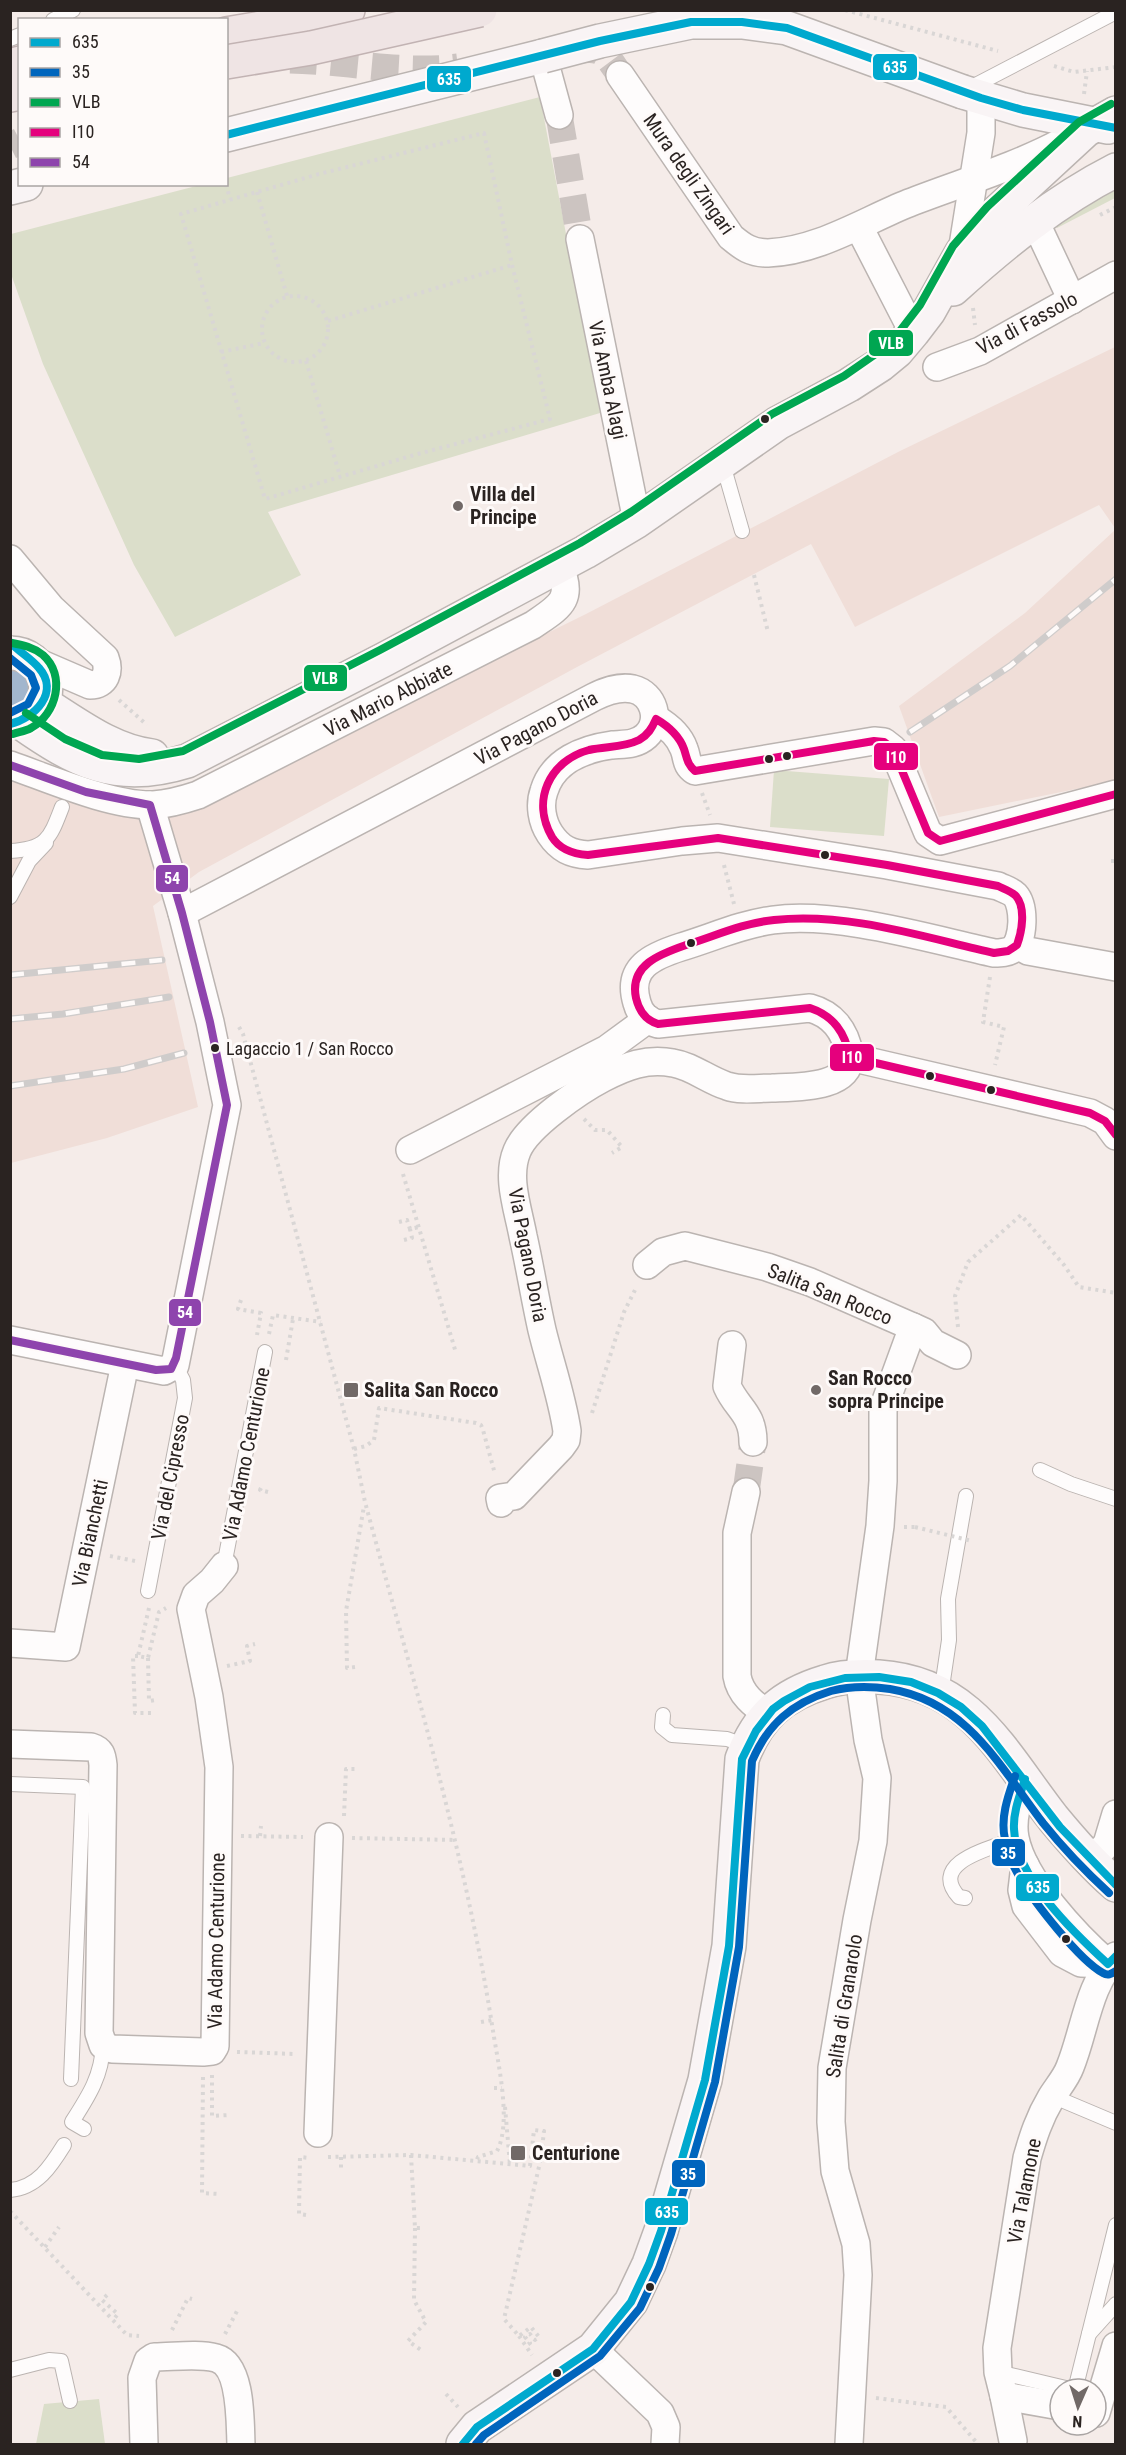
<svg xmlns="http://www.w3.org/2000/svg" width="1126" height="2455" viewBox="0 0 1126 2455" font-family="'Roboto Condensed',sans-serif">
	<rect width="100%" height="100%" fill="#f5ece9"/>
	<g fill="#f0ded8">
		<path d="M 1115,347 L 1115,528 L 1099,505 L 855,627 L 811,544 L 577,667 L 199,872 L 153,906 L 198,1107 L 107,1138 L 11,1163 L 11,776 L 187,811 L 586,614 L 900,451 Z"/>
		<path d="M 1115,530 L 1115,781 L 939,817 L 899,706 L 1025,613 Z"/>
	</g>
	<g fill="#dbdeca">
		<path d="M 540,97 L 600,413 L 268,512 L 301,575 L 175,637 L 134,565 L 43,364 L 11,274 L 11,234 L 200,185 L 226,184 L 227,178 Z"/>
		<path d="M 1115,185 L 1115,198 L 1057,228 L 1051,217 Z"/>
		<path d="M 774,770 L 889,779 L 884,836 L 770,827 Z"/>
		<path d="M 99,2399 L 105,2444 L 36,2444 L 44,2404 Z"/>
	</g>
	<path fill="#a2b6cd" d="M 10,665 L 27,671 L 34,694 L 11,715 Z"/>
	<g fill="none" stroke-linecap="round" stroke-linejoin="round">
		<g stroke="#ccc4c1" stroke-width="27" stroke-dasharray="27 14" stroke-linecap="butt">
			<path d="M 574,51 C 603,46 604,52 620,75"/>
			<path d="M 290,60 C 346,61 403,74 458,67"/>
			<path d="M 559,115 L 580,239"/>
			<path d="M 10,146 L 20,141"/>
			<path d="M 746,1492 L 753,1442"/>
		</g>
		<g stroke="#bbb4b1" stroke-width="16">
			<g id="lane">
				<path d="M 53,20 L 73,10"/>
				<path d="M 10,39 L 20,35"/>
				<path d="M 968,89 L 1116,12"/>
				<path d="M 722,461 L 742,531"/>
				<path d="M 10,851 C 47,849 50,838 62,807"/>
				<path d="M 10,897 L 29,861 L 46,843"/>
				<path d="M 1040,1470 L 1071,1484 L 1116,1499"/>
				<path d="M 224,1566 L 265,1352"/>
				<path d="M 148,1591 L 185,1398 L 183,1380 L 175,1365"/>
				<path d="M 941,1694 L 949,1640 L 948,1599 L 966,1496"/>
				<path d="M 663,1715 L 662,1727 L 672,1735 L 727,1739 L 747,1746"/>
				<path d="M 10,1784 L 83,1787 L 71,2079"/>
				<path d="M 965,1898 L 959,1897 C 927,1862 992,1848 1015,1839"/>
				<path d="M 1052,2096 L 1116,2123"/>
				<path d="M 84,2129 L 72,2122 C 88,2097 102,2076 103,2045"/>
				<path d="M 10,2190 C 37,2188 51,2166 64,2145"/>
				<path d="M 1089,2334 L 1116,2304"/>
				<path d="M 10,2370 L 49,2360 L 61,2361 L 70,2401"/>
				<path d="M 998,2372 L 1070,2389 L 1076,2386 L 1116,2225"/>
			</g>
		</g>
		<g stroke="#bbb4b1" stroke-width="30">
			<g id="street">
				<path d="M 543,56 L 559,115"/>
				<path d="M 620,75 L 731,237 C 743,247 751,253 768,253 C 818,251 864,221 909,203 C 960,183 1013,168 1062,142"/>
				<path d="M 1032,222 L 1040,232 L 1072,300"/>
				<path d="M 859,227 L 913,332"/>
				<path d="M 580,239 L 637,521"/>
				<path d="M 962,252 L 981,133 L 981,98"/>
				<path d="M 937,367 L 980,351 L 1116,275"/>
				<path d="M 10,559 L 51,608 L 105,658 C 110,671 106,685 90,685 L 32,660"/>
				<path d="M 656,719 C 668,726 679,735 684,749 C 688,759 685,764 695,771 L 874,741 L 884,742 L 893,749 L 928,833 L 940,841 L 1116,794"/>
				<path d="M 10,765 C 50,779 111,806 153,805 C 169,804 183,800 198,795 L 533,625 C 559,607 575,600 559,566"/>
				<path d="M 182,913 L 594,697 C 606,691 619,686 633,689 C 654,694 662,721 646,736 C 636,745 625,744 612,745 C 583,749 553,761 544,791 C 539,805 542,822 550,834 C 560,849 571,854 588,855 L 682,841 L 718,838 L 887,865 L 998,886 C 1004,889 1011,891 1015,895 C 1025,906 1024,940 1013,949 C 1007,953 1001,953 994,953 C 930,939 837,911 773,920 C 742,924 711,938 681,947 C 653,956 626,967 637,1003 C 640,1014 647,1021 658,1024 L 810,1008 C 832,1014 845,1030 849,1053 C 855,1089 794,1087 772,1088 C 758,1088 741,1091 727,1086 C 708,1080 692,1066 673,1063 C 647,1058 626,1066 603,1078 C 580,1090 527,1126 517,1151 C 506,1177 518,1209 523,1236 C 530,1267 535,1299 542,1330 C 550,1363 562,1397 567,1431 L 566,1440 L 561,1447 L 514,1496 L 500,1498 L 501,1503"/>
				<path d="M 1017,945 L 1028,951 L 1116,967"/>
				<path d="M 850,1057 L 1090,1113 L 1105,1121 L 1116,1136"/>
				<path d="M 410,1150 L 607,1049 L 648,1019"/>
				<path d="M 647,1265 L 663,1252 L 685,1246 L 767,1267 L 810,1282 L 913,1327 L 883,1409 L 883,1481 L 880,1526 L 859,1676 L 868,1740 L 877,1778 L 873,1841 L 857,1920 L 832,2068 L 831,2122 L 835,2171 L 856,2244 L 858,2275 L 849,2444"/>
				<path d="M 913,1327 L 924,1332 L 933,1343 L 957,1355"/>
				<path d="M 10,1340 L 164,1371 L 175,1365 L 227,1105 L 210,1022 L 182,913 L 150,805"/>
				<path d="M 732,1345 L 727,1386 C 737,1409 753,1413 753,1442"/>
				<path d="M 746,1492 L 737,1533 L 737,1676 C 740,1694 754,1705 768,1714"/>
				<path d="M 10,1643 L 66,1647 L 125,1364"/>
				<path d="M 10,1744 L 91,1747 C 101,1750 102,1755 103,1765 L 99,2033 L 103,2045 L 112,2049 L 203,2052 L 212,2051 L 215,2046 L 219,1767 L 209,1697 L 191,1609 L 196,1595 L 212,1581 L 224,1566"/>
				<path d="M 1025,1779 C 1019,1797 1011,1818 1015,1838 C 1023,1880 1076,1936 1108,1964"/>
				<path d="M 1091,1861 L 1107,1844 L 1116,1814"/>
				<path d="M 1025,1865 L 1022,1890 L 1026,1906 L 1062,1953 L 1081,1963 L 1108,1964"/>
				<path d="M 318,2133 L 329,1837"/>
				<path d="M 593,2349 L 660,2413 L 666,2427 L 665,2444"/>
				<path d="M 1004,2396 L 1013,2441"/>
				<path d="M 1060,2406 L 1004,2396 L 998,2372 L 997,2348 L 1027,2158 C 1033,2137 1039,2118 1051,2098 C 1057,2088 1066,2078 1070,2067 C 1085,2030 1088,1985 1116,1956"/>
				<path d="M 1096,2413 L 1116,2346"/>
				<path d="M 144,2444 L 142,2378 L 148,2361 L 154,2357 C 173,2357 198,2353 216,2358 C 242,2365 240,2423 241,2444"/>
			</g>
		</g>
		<g stroke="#bbb4b1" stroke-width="36">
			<g id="secondary">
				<path d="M 963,92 L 1023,110 L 1108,127"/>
				<path d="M 226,135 L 543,56"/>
				<path d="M 10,188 L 26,184"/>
				<path d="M 953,289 C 1003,244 1055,201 1116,170"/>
				<path d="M 10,653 C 46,653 59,699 29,718"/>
				<path d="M 43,703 C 77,724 111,751 152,756"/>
				<path d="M 20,722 C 77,762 117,783 187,761 L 385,659 L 585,552 L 637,521 L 778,423 L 849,385 L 880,365 L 897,351 L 913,332 L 929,311 L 962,252 L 995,214 L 1086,130 L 1116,113"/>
				<path d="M 463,2444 L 477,2427 L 593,2349 L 631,2302 L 649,2264 L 661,2231 L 705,2080 L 729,1946 L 742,1759 C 758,1716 782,1695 825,1682 C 843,1676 861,1676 879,1677 C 971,1683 1003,1754 1053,1818 C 1072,1841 1093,1865 1116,1885"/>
			</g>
		</g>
		<g stroke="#c2b3b3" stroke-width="36">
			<g id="highway">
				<path d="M 226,34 L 292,23 L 348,10"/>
				<path d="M 10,66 L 20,63"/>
				<path d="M 10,95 L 20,93"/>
			</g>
		</g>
		<g stroke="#d9d6d5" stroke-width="4" stroke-dasharray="3 4.5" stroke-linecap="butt">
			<path d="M 845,10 L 998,51"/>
			<path d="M 1054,66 L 1074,72 L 1116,67"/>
			<path d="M 1084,94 L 1087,71"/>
			<path d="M 484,133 L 512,265 L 550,419 L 414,455 L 265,499 L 181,214 L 319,174 Z"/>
			<path d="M 226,184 L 230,199"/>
			<path d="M 257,192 L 287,296"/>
			<path d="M 1100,215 L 1116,207"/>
			<circle cx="295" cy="329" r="33"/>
			<path d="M 973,308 L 975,325"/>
			<path d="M 328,321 L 512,265"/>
			<path d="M 221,352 L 264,343"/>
			<path d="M 306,361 L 340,476"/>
			<path d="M 754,575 L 768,632"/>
			<path d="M 119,700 L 147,725"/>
			<path d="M 702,793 L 710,815"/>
			<path d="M 1111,861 L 1116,861"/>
			<path d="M 724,865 L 734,904"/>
			<path d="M 990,977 L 983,1022 L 1004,1027 L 995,1065"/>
			<path d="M 239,1027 L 243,1034 L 354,1449 L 365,1502 C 412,1677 465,1851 493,2031 C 498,2063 512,2123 497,2151 L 478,2157 L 476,2162"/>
			<path d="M 584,1119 L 595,1130 L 607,1130 L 622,1147 L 612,1153"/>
			<path d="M 403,1174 L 456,1353"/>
			<path d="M 399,1222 L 407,1220 L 410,1229 L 419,1227"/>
			<path d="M 404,1240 L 412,1238 L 410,1229"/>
			<path d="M 241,1300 L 238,1309 L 261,1313 L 257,1335"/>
			<path d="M 958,1327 L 955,1296 L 968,1262 L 1021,1215 L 1064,1265 L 1079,1287 L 1116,1293"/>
			<path d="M 269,1334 L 273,1315 L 321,1322"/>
			<path d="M 286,1360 L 293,1319"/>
			<path d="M 592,1413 L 624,1312 L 636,1288"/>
			<path d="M 354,1449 L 366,1446 L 374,1440 L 379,1408 L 476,1423 L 481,1425 L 483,1430 L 495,1474"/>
			<path d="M 261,1488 L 260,1490 L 268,1492"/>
			<path d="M 904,1527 L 915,1527"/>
			<path d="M 110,1556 L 135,1561"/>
			<path d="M 149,1608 L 138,1656 L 148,1658 L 159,1612 L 166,1608"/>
			<path d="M 138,1656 L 133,1656 L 135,1713 L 155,1713"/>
			<path d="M 148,1658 L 149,1701 L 155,1700"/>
			<path d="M 227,1666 L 250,1661 L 247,1646 L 255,1644"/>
			<path d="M 355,1667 L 347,1668 L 346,1611 L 364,1506"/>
			<path d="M 344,1816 L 346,1769 L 356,1769"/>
			<path d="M 241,1836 L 303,1837"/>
			<path d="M 260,1836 L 261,1826"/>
			<path d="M 352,1838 L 457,1840"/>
			<path d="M 481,2022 L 492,2020"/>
			<path d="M 237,2052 L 296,2054"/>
			<path d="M 212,2075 L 212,2116 L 230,2115"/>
			<path d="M 203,2077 L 202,2193 L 220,2194"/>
			<path d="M 494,2088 L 502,2088"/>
			<path d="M 505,2107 L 510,2165"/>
			<path d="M 411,2155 L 415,2228 L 424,2228"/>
			<path d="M 328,2157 L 411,2155 L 530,2166 L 534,2130 L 544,2131 L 541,2158 L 504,2319 L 519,2336 L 531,2327 L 539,2337 L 535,2340 L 530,2334 L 525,2337 L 530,2343 L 526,2346"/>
			<path d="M 341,2157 L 341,2168"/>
			<path d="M 10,2211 L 127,2335 L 139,2336"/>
			<path d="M 306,2215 L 299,2214 L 300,2157 L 310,2158"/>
			<path d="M 415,2228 L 414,2300 L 426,2322 L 408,2341 L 421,2350"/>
			<path d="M 45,2247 L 59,2227"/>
			<path d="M 107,2295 L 102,2300 L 118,2314 L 113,2320"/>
			<path d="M 172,2330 L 188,2298 L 192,2299"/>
			<path d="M 225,2334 L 237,2311"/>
			<path d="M 519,2336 L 532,2355"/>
			<path d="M 446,2394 L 458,2407"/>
			<path d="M 876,2398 L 946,2407 L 978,2444"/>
		</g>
		<use href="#lane" stroke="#fefcfc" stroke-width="14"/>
		<use href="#street" stroke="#fefcfc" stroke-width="27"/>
		<use href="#secondary" stroke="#f9f4f5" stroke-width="33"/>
		<use href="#highway" stroke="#efe4e4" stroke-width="33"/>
		<g stroke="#cfcccb" stroke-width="7">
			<g id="rail">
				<path d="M 910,732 L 1010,666 L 1116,579"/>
				<path d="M 10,975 L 162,960"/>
				<path d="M 10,1019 L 63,1014 L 169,997"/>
				<path d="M 10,1086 L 124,1069 L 184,1053"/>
			</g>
		</g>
		<use href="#rail" stroke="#fefaf9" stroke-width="4.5" stroke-dasharray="14" stroke-linecap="butt"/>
		<g stroke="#bbb4b1" stroke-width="36" stroke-linecap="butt">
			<path id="secondary-bridge" d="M 543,56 L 600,41 L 691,22 L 742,22 L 787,28 L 963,92"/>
		</g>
		<g stroke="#c2b3b3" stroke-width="36" stroke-linecap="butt">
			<path id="highway-bridge" d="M 226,62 L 311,48 L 480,10"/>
		</g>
		<path stroke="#d9d6d5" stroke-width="4" stroke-dasharray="3 4.5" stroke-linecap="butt" d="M 915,1527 L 972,1541"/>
		<use href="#secondary-bridge" stroke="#f9f4f5" stroke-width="33"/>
		<use href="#highway-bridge" stroke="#efe4e4" stroke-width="33"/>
		<g stroke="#fefaf9" stroke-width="12">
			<g id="bus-1">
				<path d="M 226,135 L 600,41 L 691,22 L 742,22 L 787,28 L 981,98 L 1023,110 L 1116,128"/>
				<path d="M 10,642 C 19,652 31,658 39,668 C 60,692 35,718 10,724"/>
				<path d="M 1025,1779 C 1020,1795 1013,1812 1014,1829 C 1016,1878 1074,1933 1108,1964 L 1116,1956"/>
				<path d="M 463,2444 L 477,2427 L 593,2349 L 631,2302 L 649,2264 L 661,2231 L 705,2080 L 729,1946 L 742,1759 L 756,1731 L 773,1709 L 784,1701 L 810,1687 L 845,1678 L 879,1677 L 911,1682 L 938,1693 L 961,1707 L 982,1726 L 1060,1827 L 1116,1885"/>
			</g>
		</g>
		<g stroke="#fefaf9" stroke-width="12">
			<g id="bus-2">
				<path d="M 10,658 L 31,675 L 36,688 L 28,704 L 10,713"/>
				<path d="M 1015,1776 C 1008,1796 1000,1818 1005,1839 C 1007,1853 1013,1866 1020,1878 C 1034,1902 1079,1960 1103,1973 C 1108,1976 1111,1974 1116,1971"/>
				<path d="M 476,2444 L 484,2435 L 600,2356 L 640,2308 L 659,2268 L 671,2234 L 715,2082 L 739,1947 L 752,1761 C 768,1724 792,1703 831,1691 C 850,1686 870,1686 890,1689 C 967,1702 999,1765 1043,1823 C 1063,1848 1085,1871 1109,1893"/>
			</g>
		</g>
		<g stroke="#fefaf9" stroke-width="12">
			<g id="bus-3">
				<path d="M 12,643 C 23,645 33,647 43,655 C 66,675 57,714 31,728 C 26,731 19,732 13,734"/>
				<path d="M 26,713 L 65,739 L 102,755 L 139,759 L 183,751 L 380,650 L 580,543 L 631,512 L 772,414 L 844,376 L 890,344 L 920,305 L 953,246 L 987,207 L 1079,122 L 1111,104"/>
			</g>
		</g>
		<g stroke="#fefaf9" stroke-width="12">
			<path id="bus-4" d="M 1116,794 L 940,841 L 928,833 L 893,749 L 884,742 L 874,741 L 695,771 C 687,764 687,758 684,749 C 679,735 668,726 656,719 C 652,728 648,735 639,740 C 623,748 606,746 589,750 C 549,761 531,801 552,837 C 560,850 574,854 588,855 L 718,838 L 887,865 L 998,886 C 1004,889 1011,891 1016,896 C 1026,908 1022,931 1017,945 L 1008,951 L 994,953 C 923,937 848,912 774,920 C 743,923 715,936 686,945 C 660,954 629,965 636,998 C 639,1011 645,1020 658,1024 L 810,1008 C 834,1016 845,1033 850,1057 L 1090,1113 L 1105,1121 L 1116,1135"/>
		</g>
		<g stroke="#fefaf9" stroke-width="12">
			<path id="bus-5" d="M 10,765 L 86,792 L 150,805 L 182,913 L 210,1022 L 227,1105 L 176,1358 L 171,1369 L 156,1370 L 10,1340"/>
		</g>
		<use href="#bus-1" stroke="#00a9ce" stroke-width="8"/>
		<use href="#bus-2" stroke="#0065bd" stroke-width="8"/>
		<use href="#bus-3" stroke="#00a651" stroke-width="8"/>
		<use href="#bus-4" stroke="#e5007d" stroke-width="8"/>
		<use href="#bus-5" stroke="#8e44ad" stroke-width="8"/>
	</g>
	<g fill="#2a2321" stroke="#fefaf9" stroke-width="2">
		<circle cx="765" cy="419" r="5"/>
		<circle cx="787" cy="756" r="5"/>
		<circle cx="769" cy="759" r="5"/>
		<circle cx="825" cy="855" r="5"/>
		<circle cx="691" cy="943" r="5"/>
		<circle cx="215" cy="1048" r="5"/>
		<circle cx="930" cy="1076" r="5"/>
		<circle cx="991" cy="1090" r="5"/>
		<circle cx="1066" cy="1939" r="5"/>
		<circle cx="650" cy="2287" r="5"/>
		<circle cx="557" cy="2373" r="5"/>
	</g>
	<g fill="#716967" stroke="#fefaf9" stroke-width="2">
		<circle cx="458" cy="506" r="6"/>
		<rect x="343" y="1382" width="16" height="16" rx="3"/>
		<circle cx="816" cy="1390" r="6"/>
		<rect x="510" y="2145" width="16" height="16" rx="3"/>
	</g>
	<g text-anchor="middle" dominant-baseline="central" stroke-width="6" stroke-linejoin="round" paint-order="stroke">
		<g font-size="18" fill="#2a2321" stroke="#fefaf9" text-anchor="start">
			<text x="226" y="1048">Lagaccio 1 / San Rocco</text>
		</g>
		<g font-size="20" fill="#2a2321" stroke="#fefaf9">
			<text transform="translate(689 174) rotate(55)">Mura degli Zingari</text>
			<text transform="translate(1027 323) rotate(-28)">Via di Fassolo</text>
			<text transform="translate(608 380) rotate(78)">Via Amba Alagi</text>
			<text transform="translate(388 699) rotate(-27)">Via Mario Abbiate</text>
			<text transform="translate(536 728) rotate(-28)">Via Pagano Doria</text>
			<text transform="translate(528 1255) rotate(79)">Via Pagano Doria</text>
			<text transform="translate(830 1294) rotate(22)">Salita San Rocco</text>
			<text transform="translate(246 1454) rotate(-79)">Via Adamo Centurione</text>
			<text transform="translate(170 1477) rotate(-79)">Via del Cipresso</text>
			<text transform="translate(90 1533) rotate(-78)">Via Bianchetti</text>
			<text transform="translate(216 1941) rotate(-89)">Via Adamo Centurione</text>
			<text transform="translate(844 2006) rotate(-81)">Salita di Granarolo</text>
			<text transform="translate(1024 2191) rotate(-79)">Via Talamone</text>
		</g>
		<g font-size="20" font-weight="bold" fill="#2a2321" stroke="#fefaf9" text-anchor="start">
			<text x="470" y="494">Villa del<tspan x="470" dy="23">Principe</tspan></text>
			<text x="828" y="1378">San Rocco<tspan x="828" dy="23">sopra Principe</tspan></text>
			<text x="364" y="1390">Salita San Rocco</text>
			<text x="532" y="2153">Centurione</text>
		</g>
	</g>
	<g stroke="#fefaf9" stroke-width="2">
		<rect x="872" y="53" width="46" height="28" rx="6" fill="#00a9ce"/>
		<rect x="426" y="65" width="46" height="28" rx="6" fill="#00a9ce"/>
		<rect x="868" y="329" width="46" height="28" rx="6" fill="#00a651"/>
		<rect x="303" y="664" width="45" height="28" rx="6" fill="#00a651"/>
		<rect x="873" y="742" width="46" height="29" rx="6" fill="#e5007d"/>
		<rect x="155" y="864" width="34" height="29" rx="6" fill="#8e44ad"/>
		<rect x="829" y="1043" width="46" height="29" rx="6" fill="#e5007d"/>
		<rect x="168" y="1298" width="34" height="29" rx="6" fill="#8e44ad"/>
		<rect x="991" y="1838" width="35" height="29" rx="6" fill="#0065bd"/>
		<rect x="1015" y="1873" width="45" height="29" rx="6" fill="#00a9ce"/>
		<rect x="671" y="2159" width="35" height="29" rx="6" fill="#0065bd"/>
		<rect x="644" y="2197" width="45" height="29" rx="6" fill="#00a9ce"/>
	</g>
	<g font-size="16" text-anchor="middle" font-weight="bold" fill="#fff">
		<text x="895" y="73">635</text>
		<text x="449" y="85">635</text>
		<text x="891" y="349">VLB</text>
		<text x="325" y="684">VLB</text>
		<text x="896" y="763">I10</text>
		<text x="172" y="884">54</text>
		<text x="852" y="1063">I10</text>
		<text x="185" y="1318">54</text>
		<text x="1008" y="1859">35</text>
		<text x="1038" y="1893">635</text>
		<text x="688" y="2180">35</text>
		<text x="667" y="2218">635</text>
	</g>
	<rect width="1126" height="2455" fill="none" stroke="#2a2321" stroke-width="24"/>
	<rect x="18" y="18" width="210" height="168" fill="#fefaf9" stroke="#a9a4a3" stroke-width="1.5"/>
	<rect x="30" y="38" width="30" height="9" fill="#00a9ce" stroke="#a9a4a3" stroke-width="1.5"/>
	<text x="72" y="48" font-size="18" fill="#2a2321">635</text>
	<rect x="30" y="68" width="30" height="9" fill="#0065bd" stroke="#a9a4a3" stroke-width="1.5"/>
	<text x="72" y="78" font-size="18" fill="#2a2321">35</text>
	<rect x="30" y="98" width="30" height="9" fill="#00a651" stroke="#a9a4a3" stroke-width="1.5"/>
	<text x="72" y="108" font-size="18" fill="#2a2321">VLB</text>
	<rect x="30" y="128" width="30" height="9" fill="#e5007d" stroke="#a9a4a3" stroke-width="1.5"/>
	<text x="72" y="138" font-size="18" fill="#2a2321">I10</text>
	<rect x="30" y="158" width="30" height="9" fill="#8e44ad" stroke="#a9a4a3" stroke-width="1.5"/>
	<text x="72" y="168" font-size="18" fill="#2a2321">54</text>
	<g transform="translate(1078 2407) rotate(183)"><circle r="28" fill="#fefaf9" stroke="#a9a4a3" stroke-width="1.5"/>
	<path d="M0-4.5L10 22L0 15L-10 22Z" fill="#716967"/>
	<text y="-9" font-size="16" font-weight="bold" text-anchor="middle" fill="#2a2321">N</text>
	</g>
</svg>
